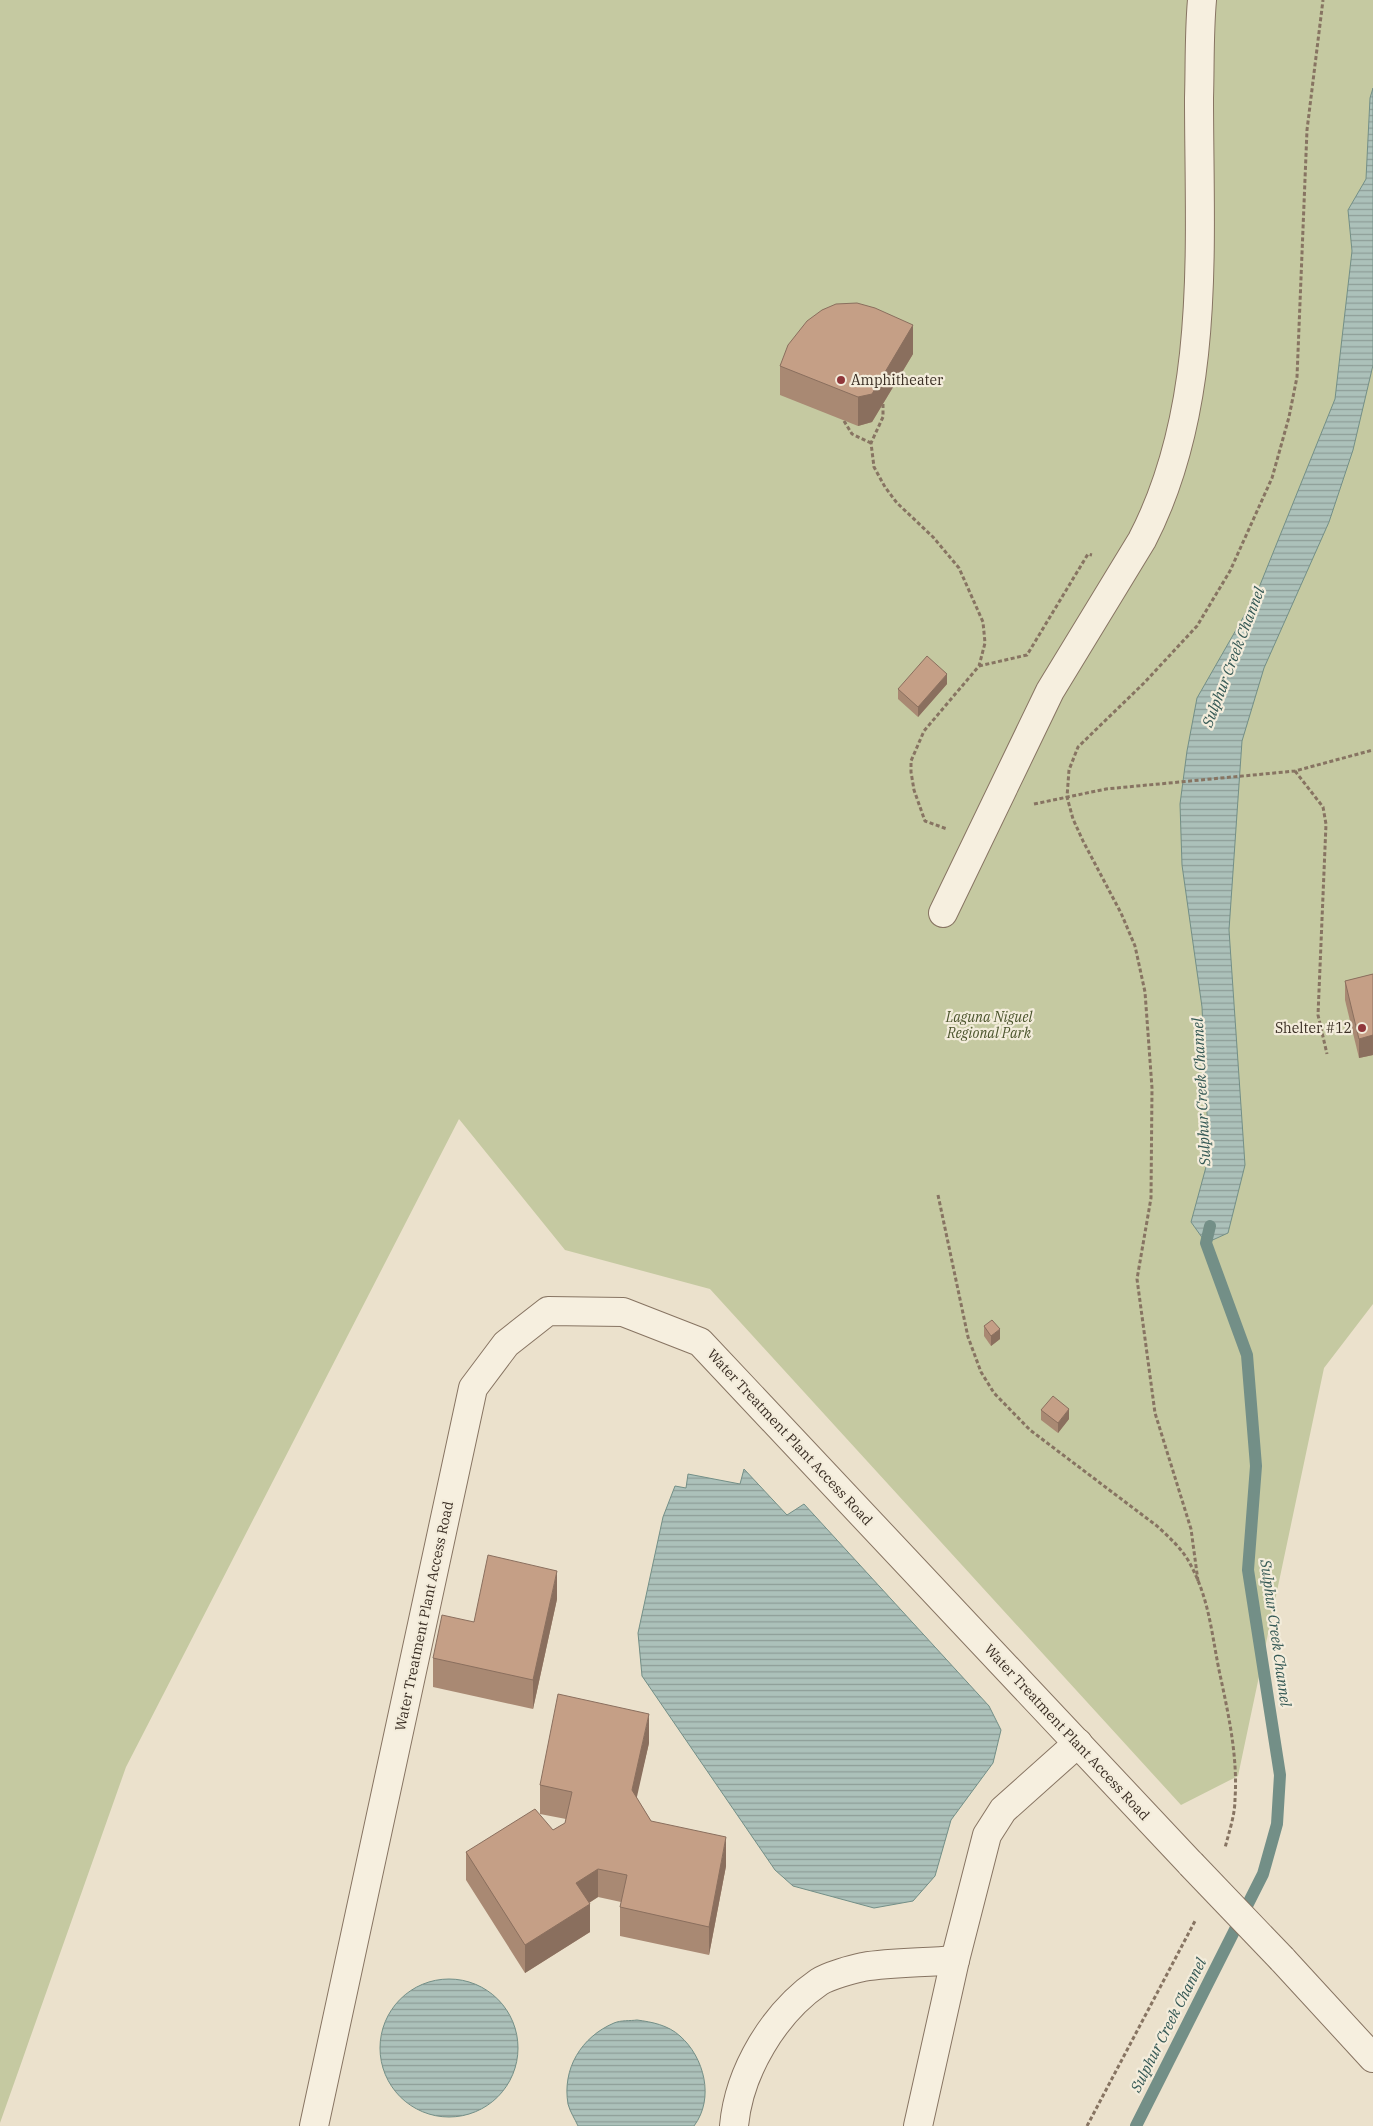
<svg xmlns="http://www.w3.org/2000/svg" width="1373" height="2126" viewBox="0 0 1373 2126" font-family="'IBM Plex Serif',serif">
	<defs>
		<pattern id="water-rules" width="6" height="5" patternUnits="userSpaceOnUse" patternTransform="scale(1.25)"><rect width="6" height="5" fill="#acc1ba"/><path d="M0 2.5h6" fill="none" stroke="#8d9d97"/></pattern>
	</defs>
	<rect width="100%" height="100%" fill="#ebe1cc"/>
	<path fill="#c5c9a1" d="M 0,0 L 1373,0 L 1373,1304 L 1324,1368 L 1238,1776 L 1181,1805 L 710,1289 L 565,1250 L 459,1119 L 126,1767 L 0,2123 Z"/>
	<g fill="url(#water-rules)" stroke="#738f87">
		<path d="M 1373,88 L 1373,365 L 1353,450 L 1329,522 L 1264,668 L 1242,741 L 1229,930 L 1245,1165 L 1228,1233 L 1206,1243 L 1191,1222 L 1209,1156 L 1202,1007 L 1182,865 L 1180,804 L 1187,751 L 1197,698 L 1256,595 L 1335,399 L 1352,251 L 1348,210 L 1366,179 L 1370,98 Z"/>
		<path d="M 744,1469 L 787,1515 L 804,1504 L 989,1706 L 1001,1730 L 993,1763 L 951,1820 L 935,1876 L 913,1901 L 874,1908 L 793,1886 L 775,1870 L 642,1676 L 638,1633 L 663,1517 L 675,1486 L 686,1488 L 688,1474 L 740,1484 Z"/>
		<circle cx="449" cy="2048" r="69"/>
		<path d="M 637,2020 C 652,2022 668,2025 680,2036 C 704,2057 715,2098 694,2126 L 578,2126 C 575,2119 570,2112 568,2104 C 562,2069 581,2037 614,2023 C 621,2020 630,2021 637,2020 Z"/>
	</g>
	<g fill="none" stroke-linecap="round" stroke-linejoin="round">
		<path stroke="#738f87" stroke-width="12" d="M 1136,2126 L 1263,1874 L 1277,1824 L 1280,1775 L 1248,1570 L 1256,1466 L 1247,1355 L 1206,1243 L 1210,1226"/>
		<g stroke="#877462" stroke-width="30">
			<g id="minor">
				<path d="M 943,913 L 1050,691 L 1142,540 C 1212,405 1199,245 1199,98 C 1200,66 1199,33 1202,0"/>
				<path d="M 1282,1959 L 1373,2058"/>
				<path d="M 314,2126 L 473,1388 L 506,1344 L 548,1311 L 623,1312 L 700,1342 L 1191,1864"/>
				<path d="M 734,2126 C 739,2071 774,2013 819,1982 C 828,1976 853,1969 863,1967 C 893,1962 925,1963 955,1960"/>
				<path d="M 918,2126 L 955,1960 L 987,1835 L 1003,1810 L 1078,1743"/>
			</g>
		</g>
		<g stroke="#877462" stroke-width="3" stroke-dasharray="4 2.5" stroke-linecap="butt">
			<path d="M 883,404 L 883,417 L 871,443 L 874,467 L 885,487 L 897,503 L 933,537 L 959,568 L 983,622 L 985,643 L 979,666 L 924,731 L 911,761 L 911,772 L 914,790 L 925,821 L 947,829"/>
			<path d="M 844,421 L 852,434 L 871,443"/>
			<path d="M 979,666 L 1027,655 L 1088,554 L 1092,555"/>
			<path d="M 1295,771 L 1323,807 L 1326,824 L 1318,1015 L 1327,1054"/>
			<path d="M 1034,804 L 1106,789 L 1295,771 L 1373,750"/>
			<path d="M 938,1195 L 968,1337 L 981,1372 L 994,1393 L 1030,1430 L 1157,1526 C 1169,1537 1180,1547 1188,1560 C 1209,1597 1211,1630 1219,1670 C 1228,1712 1238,1756 1235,1799 C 1235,1815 1229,1832 1225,1848"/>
			<path d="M 1198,1581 L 1191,1529 L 1155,1413 L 1137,1279 L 1151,1198 L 1152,1088 L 1145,992 L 1135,946 L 1121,913 L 1083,841 L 1073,819 L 1067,797 L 1069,770 L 1078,747 L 1144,683 L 1197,626 L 1230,571 L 1272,478 L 1289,417 L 1297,377 L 1307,130 L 1323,0"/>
			<path d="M 1087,2126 L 1195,1921"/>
		</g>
		<use href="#minor" stroke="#f6efdf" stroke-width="28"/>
		<g stroke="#877462" stroke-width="30" stroke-linecap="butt">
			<path id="minor-bridge" d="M 1191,1864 L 1282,1959"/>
		</g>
		<use href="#minor-bridge" stroke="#f6efdf" stroke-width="28"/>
	</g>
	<g fill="#a98973">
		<path d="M 913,354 L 872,422 L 858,426 L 780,395 L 780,366 Z"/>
		<path d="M 947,684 L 918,717 L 898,699 L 898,689 Z"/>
		<path d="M 1373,974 L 1373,1055 L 1359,1058 L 1345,1000 L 1345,981 Z"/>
		<path d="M 984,1326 L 1000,1339 L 991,1346 L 984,1336 Z"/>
		<path d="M 1041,1410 L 1069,1419 L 1058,1433 L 1041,1420 Z"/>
		<path d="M 557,1599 L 533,1709 L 433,1687 L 433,1658 L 474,1622 Z"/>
		<path d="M 649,1743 L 636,1797 L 651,1821 L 726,1866 L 709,1955 L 620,1936 L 620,1907 L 621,1902 L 598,1897 L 589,1903 L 590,1932 L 525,1973 L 466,1880 L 466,1852 L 553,1830 L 565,1823 L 566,1819 L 540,1814 L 540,1785 Z"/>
	</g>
	<g fill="#8a6f5e">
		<path d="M 913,325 L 913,354 L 872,422 L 858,426 L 858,397 Z"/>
		<path d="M 947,674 L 947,684 L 918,717 L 918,707 Z"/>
		<path d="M 1373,1035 L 1373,1055 L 1359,1058 L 1359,1039 Z"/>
		<path d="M 1000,1329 L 1000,1339 L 991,1346 L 991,1336 Z"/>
		<path d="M 1069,1409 L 1069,1419 L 1058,1433 L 1058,1423 Z"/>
		<path d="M 557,1571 L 557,1599 L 533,1709 L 533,1680 Z"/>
		<path d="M 649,1714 L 649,1743 L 632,1819 L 632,1790 Z"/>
		<path d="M 726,1837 L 726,1866 L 709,1955 L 709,1927 Z"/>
		<path d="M 598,1869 L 598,1897 L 576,1911 L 576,1883 Z"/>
		<path d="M 590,1904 L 590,1932 L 525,1973 L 525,1945 Z"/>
	</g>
	<g fill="#c59f86" stroke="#8a6f5e">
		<path d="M 857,303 L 875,308 L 913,325 L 872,394 L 858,397 L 780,366 L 788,345 L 807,321 L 822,310 L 836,304 Z"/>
		<path d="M 927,656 L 947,674 L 918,707 L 898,689 Z"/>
		<path d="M 1373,974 L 1373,1035 L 1359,1039 L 1345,981 Z"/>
		<path d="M 992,1320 L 1000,1329 L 991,1336 L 984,1326 Z"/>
		<path d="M 1053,1396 L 1069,1409 L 1058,1423 L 1041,1410 Z"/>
		<path d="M 488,1555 L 557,1571 L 533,1680 L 433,1658 L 442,1615 L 474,1622 Z"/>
		<path d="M 558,1694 L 649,1714 L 632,1790 L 651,1821 L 726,1837 L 709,1927 L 620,1907 L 627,1875 L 598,1869 L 576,1883 L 590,1904 L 525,1945 L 466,1852 L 535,1809 L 553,1830 L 565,1823 L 572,1792 L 540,1785 Z"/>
	</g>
	<g fill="#90373b" stroke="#f3ecdb" stroke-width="2">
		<circle cx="841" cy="380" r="5"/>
		<circle cx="1362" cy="1028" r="5"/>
	</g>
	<g text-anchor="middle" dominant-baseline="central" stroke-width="4.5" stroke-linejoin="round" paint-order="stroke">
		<g font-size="14" fill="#392d23" stroke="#f3ecdb" text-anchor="start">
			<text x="851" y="380">Amphitheater</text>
			<text x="1352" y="1028" text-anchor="end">Shelter #12</text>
		</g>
		<g font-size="14" font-style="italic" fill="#4b542c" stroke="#f3ecdb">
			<text x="989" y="1017">Laguna Niguel<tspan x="989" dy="16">Regional Park</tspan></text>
		</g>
		<g font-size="14" fill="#392d23" stroke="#f3ecdb">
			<text transform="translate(790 1437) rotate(47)">Water Treatment Plant Access Road</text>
			<text transform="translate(424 1616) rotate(-78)">Water Treatment Plant Access Road</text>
			<text transform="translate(1067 1732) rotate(47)">Water Treatment Plant Access Road</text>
		</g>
		<g font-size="15" font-style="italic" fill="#345854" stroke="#f3ecdb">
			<text transform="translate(1233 657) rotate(-69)">Sulphur Creek Channel</text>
			<text transform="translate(1201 1092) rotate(-93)">Sulphur Creek Channel</text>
			<text transform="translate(1276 1633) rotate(82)">Sulphur Creek Channel</text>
			<text transform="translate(1168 2025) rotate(-63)">Sulphur Creek Channel</text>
		</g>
	</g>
</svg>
